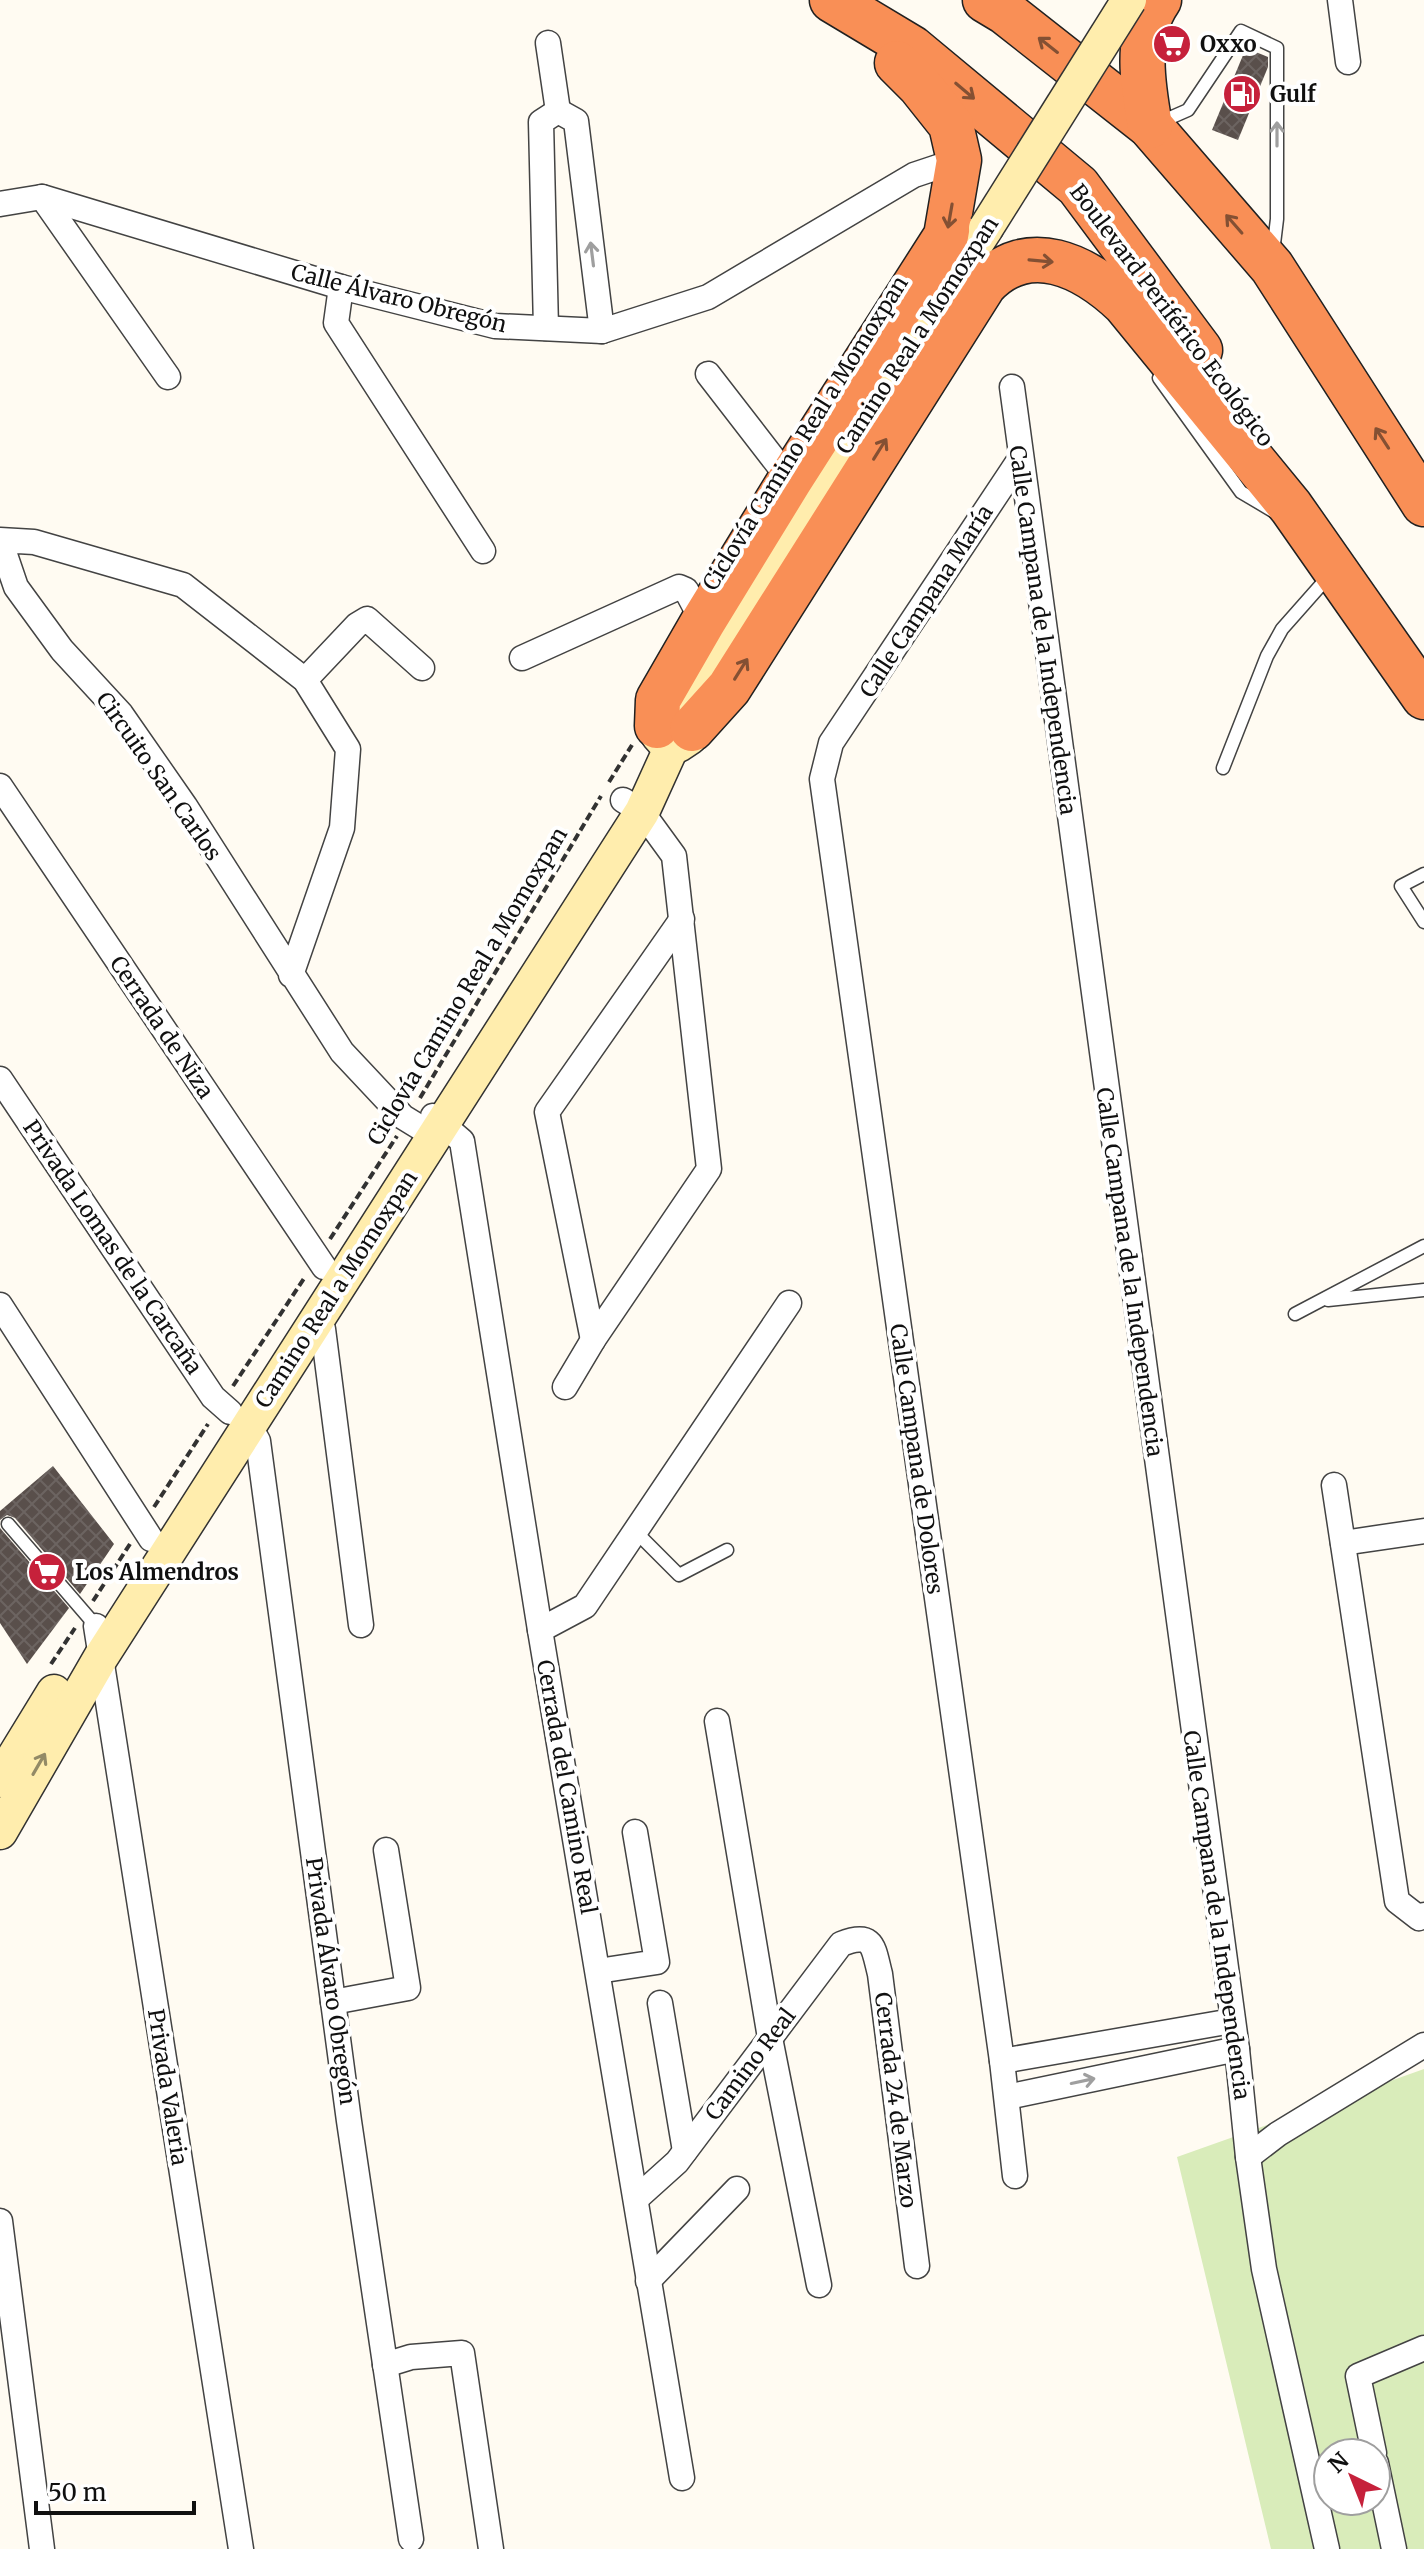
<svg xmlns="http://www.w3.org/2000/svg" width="1424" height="2549" viewBox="0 0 1424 2549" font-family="Merriweather,serif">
	<defs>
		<pattern id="building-cross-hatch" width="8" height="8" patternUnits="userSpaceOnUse" patternTransform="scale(2)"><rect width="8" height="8" fill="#594f4b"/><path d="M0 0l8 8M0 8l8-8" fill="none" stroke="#6c6461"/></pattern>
	</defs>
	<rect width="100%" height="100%" fill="#fffbf2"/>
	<path fill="#d9ecba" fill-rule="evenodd" d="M 1424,2069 L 1424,2549 L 1271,2549 L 1177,2157 ZM 1328,2453 L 1376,2453 L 1376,2501 L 1328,2501 Z"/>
	<g fill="url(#building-cross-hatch)">
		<path d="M 1246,48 L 1268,57 L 1268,67 L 1238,140 L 1212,130 Z"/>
		<path d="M 53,1466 L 114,1544 L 80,1594 L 15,1518 L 7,1515 L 0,1520 L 0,1511 Z"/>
		<path d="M 0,1528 L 69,1608 L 27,1664 L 0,1623 Z"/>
	</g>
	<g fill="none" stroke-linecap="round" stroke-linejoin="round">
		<g stroke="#434343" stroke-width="15">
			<g id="lane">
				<path d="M 1156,124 L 1188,110 L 1241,31 L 1277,48 L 1277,219 L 1273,252"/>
				<path d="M 1159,378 L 1241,492 L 1273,511"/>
				<path d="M 1223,768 L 1267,656 L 1282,629 L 1328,577"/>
				<path d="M 1424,874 L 1401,886 L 1424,922"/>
				<path d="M 1328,1300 L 1424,1290"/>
				<path d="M 1295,1314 L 1424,1246"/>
				<path d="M 8,1524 L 96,1626"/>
				<path d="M 635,1531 L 679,1575 L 727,1550"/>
			</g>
		</g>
		<g stroke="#434343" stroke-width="27">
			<g id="street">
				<path d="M 1340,0 L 1348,62"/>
				<path d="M 548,43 L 558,111"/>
				<path d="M 558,111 L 576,121 L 602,331"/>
				<path d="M 42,197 L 168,377"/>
				<path d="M 0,204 L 42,197 L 341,287 L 495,326 L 602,331 L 708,297 L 914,175 L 959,160"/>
				<path d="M 341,287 L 336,323 L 483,551"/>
				<path d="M 546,328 L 541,122 L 558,111"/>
				<path d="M 708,374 L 790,480"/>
				<path d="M 1012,387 L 1237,2049 L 1248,2157 L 1264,2269 L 1327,2549"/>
				<path d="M 522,658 L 679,587 L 686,590 L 703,622"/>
				<path d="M 305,680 L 357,625 L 367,619 L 422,668"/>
				<path d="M 0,786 L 324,1267"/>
				<path d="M 291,975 L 342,828 L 348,749 L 305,680 L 183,585 L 34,542 L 0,540 L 16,587 L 62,650 L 121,714 L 185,806 L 342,1052 L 403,1117 L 434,1136"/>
				<path d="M 0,1079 L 213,1397 L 230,1412"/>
				<path d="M 433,1116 L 462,1141 L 540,1630 L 682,2478"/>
				<path d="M 0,1305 L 151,1539"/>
				<path d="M 316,1320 L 323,1329 L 361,1625"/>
				<path d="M 593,1340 L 547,1112 L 682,919"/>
				<path d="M 565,1387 L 593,1340 L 709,1169 L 674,856 L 642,812 L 623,800"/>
				<path d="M 249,1425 L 258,1441 L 349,2121 L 411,2539"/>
				<path d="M 1334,1485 L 1397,1901 L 1419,1918 L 1424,1915"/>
				<path d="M 1343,1543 L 1424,1531"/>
				<path d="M 96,1626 L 241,2549"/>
				<path d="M 540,1630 L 585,1606 L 789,1303"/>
				<path d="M 717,1721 L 770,2038 L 819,2285"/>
				<path d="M 598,1971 L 657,1962 L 635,1832"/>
				<path d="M 333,2002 L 408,1988 L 386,1850"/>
				<path d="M 660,2003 L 685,2151"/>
				<path d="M 1002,2061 L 1232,2021"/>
				<path d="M 1007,2097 L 1237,2049"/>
				<path d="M 1248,2157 L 1278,2134 L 1424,2045"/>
				<path d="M 1015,2176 L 1002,2061 L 822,779 L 831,743 L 1020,459"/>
				<path d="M 637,2198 L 677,2162 L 841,1944 C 874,1931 873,1947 880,1974 L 917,2266"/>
				<path d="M 0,2221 L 42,2549"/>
				<path d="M 648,2281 L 737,2189"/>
				<path d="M 385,2365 L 411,2357 L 462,2353 L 491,2549"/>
				<path d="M 1374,2453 L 1358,2376 L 1424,2348"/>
				<path d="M 1376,2463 L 1394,2549"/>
			</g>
		</g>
		<g stroke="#323232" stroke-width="37">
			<g id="secondary">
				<path d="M 706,671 L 687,714 L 692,725 L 690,737 L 678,745 L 666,744 L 658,735 C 656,721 663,712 677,711 L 706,671 L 791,532 L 986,228"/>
				<path d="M 0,1780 L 54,1692"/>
				<path d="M 0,1832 L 101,1657 L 642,812 L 672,746"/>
			</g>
		</g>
		<g stroke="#212121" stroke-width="47">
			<g id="highway">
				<path d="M 832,0 L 912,48 L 1078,186 L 1200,350"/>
				<path d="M 985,0 L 1005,12 L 1150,126 L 1272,267 L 1424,504"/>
				<path d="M 1150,126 C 1143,87 1134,35 1159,0"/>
				<path d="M 657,726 L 658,700 L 703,622 L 790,480 L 946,236 L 959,160 L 951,125 L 920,86 L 897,63"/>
				<path d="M 692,729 L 729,688 L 984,285 C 1028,237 1085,266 1125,304 L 1291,507 L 1424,697"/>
			</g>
		</g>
		<g stroke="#323232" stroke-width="4" stroke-dasharray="8 4" stroke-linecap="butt">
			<path d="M 609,782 L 632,745"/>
			<path d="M 420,1098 L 601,796"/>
			<path d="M 330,1239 L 397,1136"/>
			<path d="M 233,1386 L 305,1277"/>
			<path d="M 154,1507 L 208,1424"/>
			<path d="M 93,1601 L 130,1544"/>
			<path d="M 51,1664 L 75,1628"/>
		</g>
		<use href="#lane" stroke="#fff" stroke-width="12"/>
		<use href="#street" stroke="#fff" stroke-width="24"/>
		<use href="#secondary" stroke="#ffedad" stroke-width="34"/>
		<use href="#highway" stroke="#f98f56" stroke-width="44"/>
		<g stroke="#323232" stroke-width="37" stroke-linecap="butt">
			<path id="secondary-bridge" d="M 986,228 L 1129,0"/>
		</g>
		<use href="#secondary-bridge" stroke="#ffedad" stroke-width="34"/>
	</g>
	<defs><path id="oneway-shaft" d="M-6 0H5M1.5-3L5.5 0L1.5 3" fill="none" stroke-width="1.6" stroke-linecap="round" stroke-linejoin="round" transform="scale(2)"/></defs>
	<g stroke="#845033">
		<use href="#oneway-shaft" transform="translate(1048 45) rotate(-142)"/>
		<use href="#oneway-shaft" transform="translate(965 91) rotate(40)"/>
		<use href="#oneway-shaft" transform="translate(950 216) rotate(100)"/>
		<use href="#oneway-shaft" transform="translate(1234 224) rotate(-131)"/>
		<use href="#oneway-shaft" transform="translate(1041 261) rotate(5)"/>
		<use href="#oneway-shaft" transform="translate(1382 438) rotate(-123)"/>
		<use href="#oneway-shaft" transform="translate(880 449) rotate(-58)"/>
		<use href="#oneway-shaft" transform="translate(741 669) rotate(-58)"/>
	</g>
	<g stroke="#9f9f9f">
		<use href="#oneway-shaft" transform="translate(1277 134) rotate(-90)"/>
		<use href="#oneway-shaft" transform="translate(592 254) rotate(-97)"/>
		<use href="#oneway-shaft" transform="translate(1083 2081) rotate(-12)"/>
	</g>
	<use stroke="#938a66" href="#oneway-shaft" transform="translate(39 1764) rotate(-60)"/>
	<defs>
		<g id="supermarket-disc" transform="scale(2)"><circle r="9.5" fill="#c6213b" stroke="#fff"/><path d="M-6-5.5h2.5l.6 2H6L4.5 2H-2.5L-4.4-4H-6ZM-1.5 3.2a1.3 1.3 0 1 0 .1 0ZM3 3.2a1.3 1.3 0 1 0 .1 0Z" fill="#fff"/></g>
		<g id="fuel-disc" transform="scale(2)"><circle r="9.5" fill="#c6213b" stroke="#fff"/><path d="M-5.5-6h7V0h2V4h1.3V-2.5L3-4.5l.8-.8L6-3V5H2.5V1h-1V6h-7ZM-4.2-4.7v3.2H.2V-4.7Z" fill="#fff"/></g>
	</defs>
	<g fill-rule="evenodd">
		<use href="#supermarket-disc" x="1172" y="44"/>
		<use href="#fuel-disc" x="1242" y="94"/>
		<use href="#supermarket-disc" x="47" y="1572"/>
	</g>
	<g text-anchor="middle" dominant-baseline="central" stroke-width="8" stroke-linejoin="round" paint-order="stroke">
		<g font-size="22" font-weight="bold" fill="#101010" stroke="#fff" text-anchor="start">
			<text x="1200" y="44">Oxxo</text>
			<text x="1270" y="94">Gulf</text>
			<text x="75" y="1572">Los Almendros</text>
		</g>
		<g font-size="22" fill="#101010" stroke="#fff">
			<text transform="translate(399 298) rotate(14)">Calle Álvaro Obregón</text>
			<text transform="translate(1172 315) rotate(53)">Boulevard Periférico Ecológico</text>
			<text transform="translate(917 335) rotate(-57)">Camino Real a Momoxpan</text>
			<text transform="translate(805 433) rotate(-58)">Ciclovía Camino Real a Momoxpan</text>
			<text transform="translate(926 601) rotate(-57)">Calle Campana María</text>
			<text transform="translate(1043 630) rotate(82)">Calle Campana de la Independencia</text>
			<text transform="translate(159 776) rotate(55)">Circuito San Carlos</text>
			<text transform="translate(467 986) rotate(-59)">Ciclovía Camino Real a Momoxpan</text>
			<text transform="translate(162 1027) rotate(56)">Cerrada de Niza</text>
			<text transform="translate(113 1247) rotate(56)">Privada Lomas de la Carcaña</text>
			<text transform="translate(1130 1272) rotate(82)">Calle Campana de la Independencia</text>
			<text transform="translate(336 1289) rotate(-57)">Camino Real a Momoxpan</text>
			<text transform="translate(917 1459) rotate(82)">Calle Campana de Dolores</text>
			<text transform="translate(567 1787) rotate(80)">Cerrada del Camino Real</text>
			<text transform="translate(1217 1915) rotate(82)">Calle Campana de la Independencia</text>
			<text transform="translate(331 1981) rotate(82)">Privada Álvaro Obregón</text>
			<text transform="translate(750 2064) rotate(-53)">Camino Real</text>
			<text transform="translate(168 2087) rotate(81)">Privada Valeria</text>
			<text transform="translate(896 2100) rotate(83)">Cerrada 24 de Marzo</text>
		</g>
	</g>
	<g transform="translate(1352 2477) rotate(317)"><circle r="38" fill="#ffffff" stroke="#9f9f9f" stroke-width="2"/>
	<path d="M0-6L14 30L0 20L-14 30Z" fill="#c6213b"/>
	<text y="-12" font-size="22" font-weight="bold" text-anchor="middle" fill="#101010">N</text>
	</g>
	<path d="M36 2501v12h158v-12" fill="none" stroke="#101010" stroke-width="4"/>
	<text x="48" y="2501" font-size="24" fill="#101010" stroke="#ffffff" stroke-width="6" paint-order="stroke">50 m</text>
</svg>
